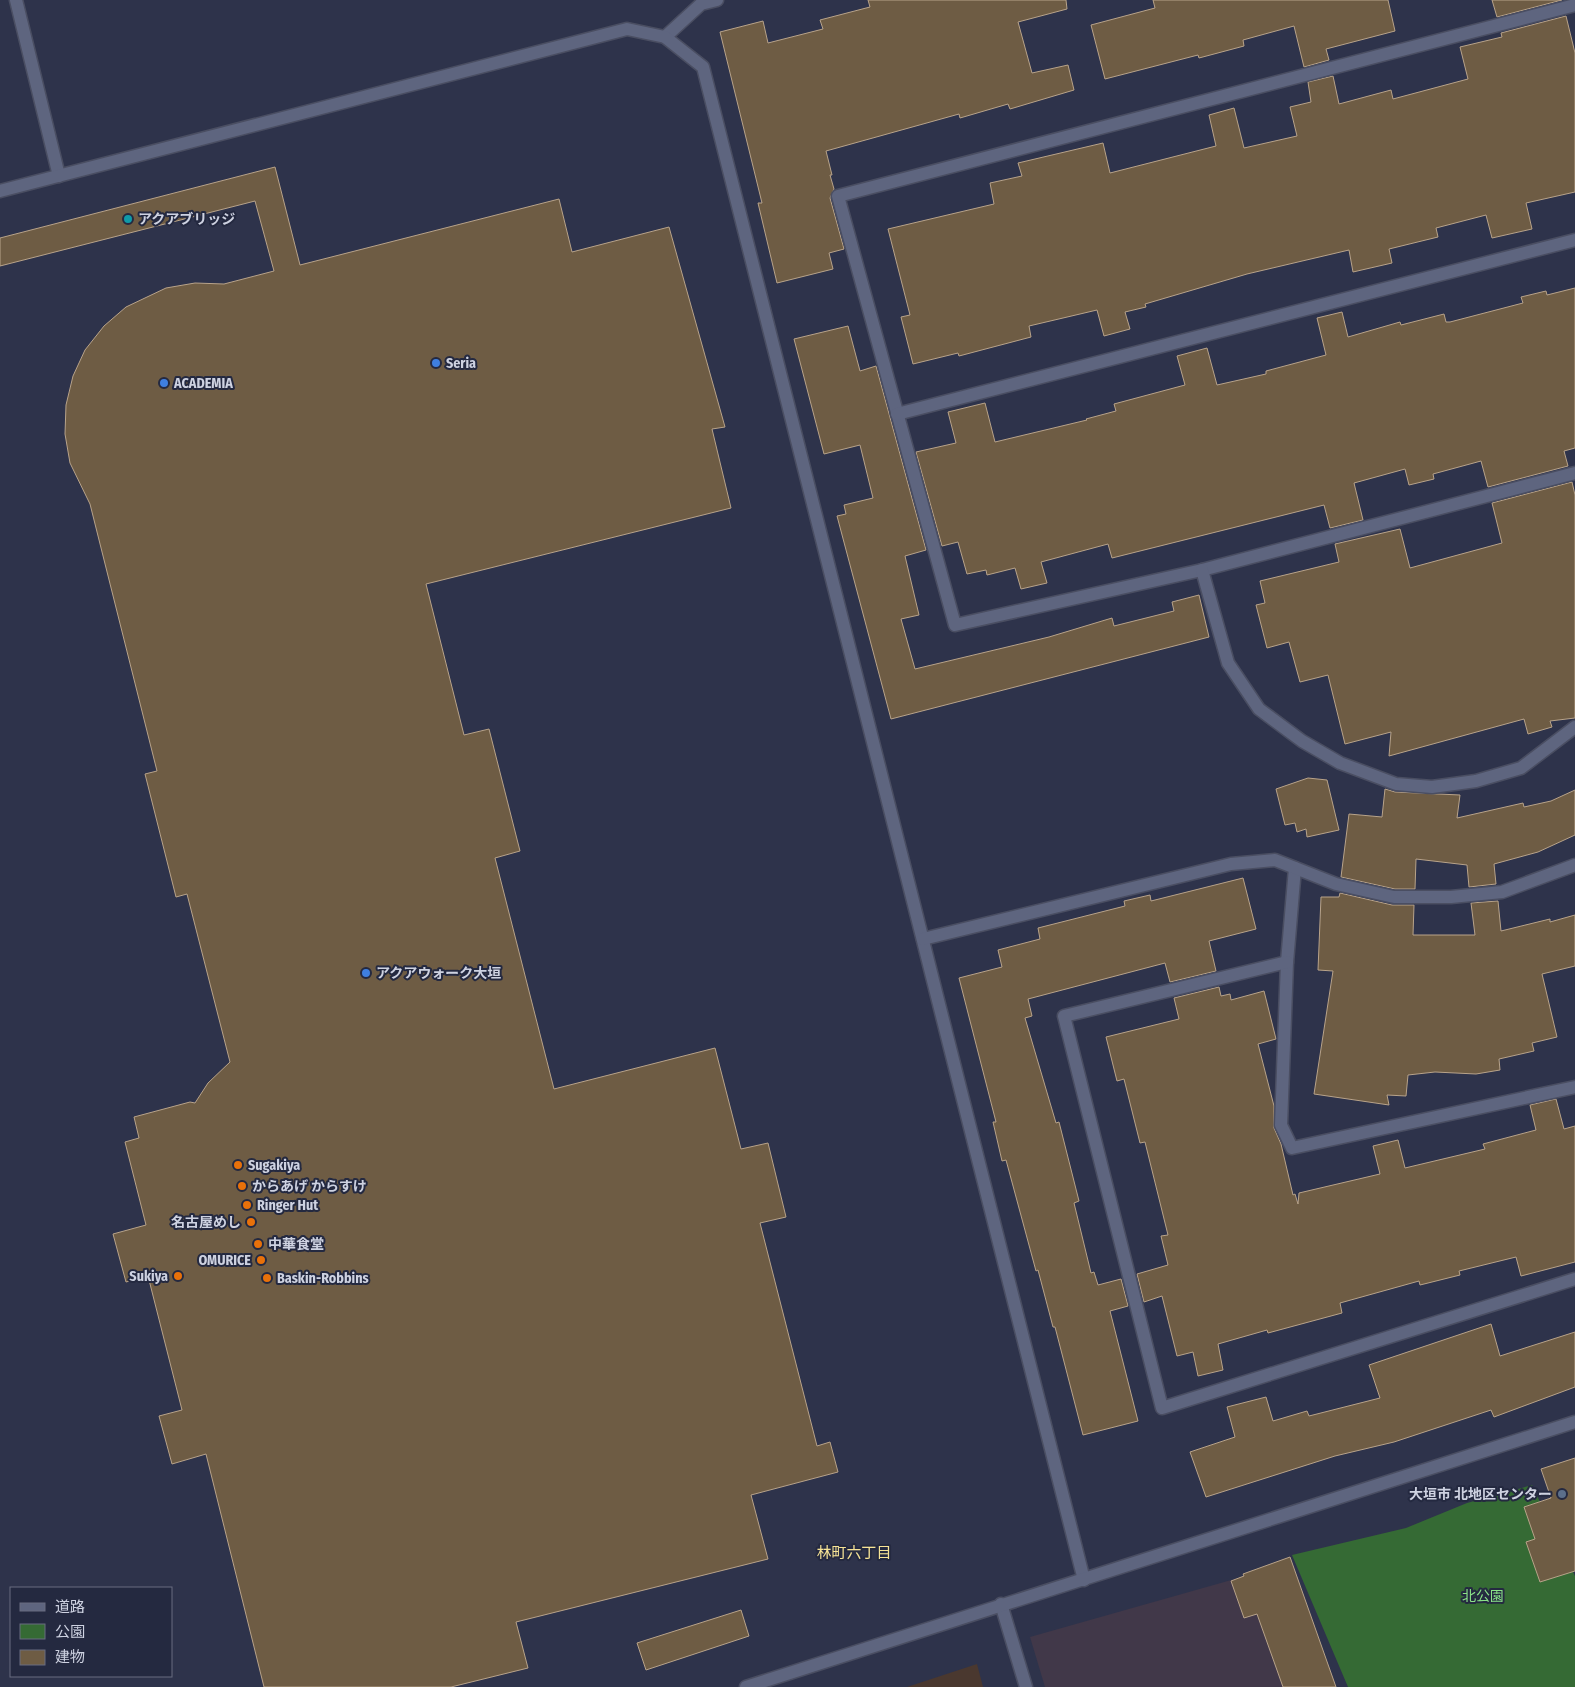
<svg xmlns="http://www.w3.org/2000/svg" width="1575" height="1687" viewBox="0 0 1575 1687" font-family="'Fira Sans Condensed','Noto Sans JP',sans-serif">
	<rect width="100%" height="100%" fill="#2e334b"/>
	<path fill="#413849" d="M 1274,1568 L 1325,1687 L 1045,1687 L 1030,1637 Z"/>
	<path fill="#4a382f" d="M 977,1664 L 983,1687 L 907,1687 Z"/>
	<path fill="#356a34" d="M 1532,1485 L 1575,1576 L 1575,1687 L 1348,1687 L 1292,1555 L 1406,1528 L 1467,1503 Z"/>
	<g fill="#6e5c44" stroke="#b8a38a">
		<path d="M 868,0 L 1066,0 L 1067,9 L 1018,22 L 1032,73 L 1068,65 L 1074,90 L 1010,109 L 1008,104 L 960,118 L 959,114 L 826,151 L 832,175 L 830,175 L 834,189 L 830,198 L 844,249 L 829,253 L 833,269 L 777,283 L 758,203 L 762,203 L 720,32 L 763,21 L 768,43 L 823,29 L 820,20 L 870,7 Z"/>
		<path d="M 1153,0 L 1388,0 L 1395,31 L 1326,49 L 1329,60 L 1304,67 L 1294,26 L 1243,40 L 1244,46 L 1199,58 L 1198,55 L 1105,79 L 1091,25 L 1155,8 Z"/>
		<path d="M 1492,0 L 1562,0 L 1497,17 Z"/>
		<path d="M 1566,16 L 1575,53 L 1575,192 L 1526,203 L 1532,229 L 1492,238 L 1486,215 L 1436,228 L 1438,237 L 1389,249 L 1392,263 L 1353,272 L 1349,250 L 1247,274 L 1145,304 L 1146,307 L 1125,312 L 1130,329 L 1104,336 L 1097,310 L 1029,326 L 1031,337 L 959,356 L 958,353 L 913,364 L 901,317 L 910,315 L 888,229 L 994,204 L 990,183 L 1022,176 L 1018,163 L 1103,143 L 1110,173 L 1216,146 L 1209,115 L 1234,108 L 1244,148 L 1297,136 L 1290,107 L 1311,102 L 1308,82 L 1333,76 L 1339,104 L 1391,90 L 1393,99 L 1468,79 L 1460,47 L 1502,37 L 1501,33 Z"/>
		<path d="M 275,167 L 300,265 L 559,199 L 572,252 L 669,227 L 725,427 L 712,429 L 731,508 L 426,584 L 464,735 L 489,729 L 520,851 L 495,858 L 554,1089 L 715,1048 L 741,1149 L 768,1143 L 786,1217 L 760,1223 L 817,1446 L 830,1442 L 838,1472 L 751,1495 L 768,1559 L 516,1622 L 528,1668 L 451,1687 L 264,1687 L 206,1454 L 172,1464 L 159,1416 L 182,1410 L 148,1276 L 126,1282 L 113,1234 L 146,1225 L 125,1142 L 139,1138 L 134,1117 L 190,1102 L 195,1103 L 208,1083 L 230,1062 L 187,894 L 176,897 L 145,774 L 157,771 L 90,504 L 70,463 L 65,434 L 66,405 L 73,376 L 85,350 L 104,326 L 126,307 L 166,288 L 195,283 L 224,284 L 274,271 L 255,201 L 0,266 L 0,238 Z"/>
		<path d="M 1575,288 L 1575,448 L 1564,451 L 1568,466 L 1488,487 L 1481,461 L 1433,474 L 1434,479 L 1409,485 L 1405,469 L 1354,483 L 1363,520 L 1330,528 L 1324,505 L 1112,558 L 1108,544 L 1041,562 L 1047,583 L 1021,589 L 1015,568 L 987,575 L 986,570 L 967,574 L 958,542 L 942,546 L 916,452 L 956,443 L 948,412 L 985,403 L 995,442 L 1087,420 L 1086,419 L 1116,411 L 1114,404 L 1185,385 L 1177,356 L 1207,348 L 1217,385 L 1266,374 L 1266,371 L 1326,355 L 1317,318 L 1342,312 L 1348,337 L 1400,322 L 1401,325 L 1444,314 L 1446,322 L 1450,322 L 1523,303 L 1521,297 L 1546,291 L 1547,295 Z"/>
		<path d="M 848,326 L 860,371 L 876,366 L 926,550 L 905,556 L 919,615 L 901,619 L 915,669 L 1049,637 L 1112,618 L 1114,626 L 1174,611 L 1172,602 L 1199,595 L 1209,637 L 891,719 L 837,516 L 846,514 L 844,505 L 873,498 L 860,445 L 824,454 L 794,339 Z"/>
		<path d="M 1572,482 L 1575,495 L 1575,718 L 1550,721 L 1552,727 L 1528,734 L 1524,719 L 1389,756 L 1391,732 L 1345,744 L 1328,675 L 1300,682 L 1289,642 L 1267,648 L 1256,605 L 1265,603 L 1260,581 L 1339,562 L 1335,544 L 1400,529 L 1410,568 L 1502,543 L 1492,503 Z"/>
		<path d="M 1308,778 L 1327,780 L 1339,830 L 1307,837 L 1306,829 L 1297,832 L 1295,823 L 1285,825 L 1276,789 Z"/>
		<path d="M 1385,789 L 1395,792 L 1460,795 L 1457,818 L 1523,803 L 1524,807 L 1551,801 L 1575,790 L 1575,835 L 1538,852 L 1494,864 L 1496,884 L 1469,887 L 1467,865 L 1416,859 L 1415,889 L 1395,889 L 1341,877 L 1349,814 L 1382,817 Z"/>
		<path d="M 1243,878 L 1256,929 L 1209,941 L 1216,971 L 1170,982 L 1165,963 L 1028,999 L 1032,1016 L 1025,1018 L 1056,1123 L 1059,1122 L 1079,1201 L 1074,1203 L 1091,1273 L 1094,1272 L 1098,1285 L 1121,1279 L 1128,1306 L 1110,1311 L 1138,1421 L 1083,1435 L 1055,1327 L 1053,1327 L 1038,1270 L 1036,1271 L 1006,1160 L 1002,1161 L 993,1122 L 996,1122 L 959,978 L 1002,967 L 998,950 L 1040,939 L 1038,928 L 1125,906 L 1124,901 L 1150,895 L 1151,901 Z"/>
		<path d="M 1340,893 L 1392,905 L 1414,905 L 1413,935 L 1475,935 L 1471,903 L 1498,901 L 1501,931 L 1550,919 L 1550,922 L 1575,915 L 1575,966 L 1542,974 L 1557,1037 L 1532,1043 L 1534,1051 L 1499,1059 L 1500,1070 L 1476,1074 L 1435,1072 L 1408,1075 L 1406,1096 L 1387,1095 L 1389,1105 L 1314,1094 L 1333,971 L 1318,970 L 1321,897 L 1339,897 Z"/>
		<path d="M 1219,987 L 1221,996 L 1230,994 L 1231,1000 L 1264,991 L 1276,1039 L 1258,1044 L 1274,1106 L 1274,1128 L 1281,1144 L 1293,1195 L 1295,1194 L 1298,1204 L 1299,1193 L 1380,1174 L 1373,1146 L 1398,1140 L 1405,1168 L 1485,1149 L 1483,1144 L 1536,1130 L 1530,1105 L 1556,1099 L 1564,1129 L 1575,1126 L 1575,1262 L 1521,1276 L 1516,1257 L 1459,1271 L 1460,1275 L 1420,1285 L 1419,1281 L 1340,1303 L 1342,1313 L 1268,1333 L 1267,1330 L 1218,1344 L 1223,1370 L 1198,1376 L 1193,1352 L 1177,1356 L 1162,1296 L 1144,1302 L 1137,1274 L 1168,1265 L 1161,1236 L 1168,1235 L 1145,1142 L 1140,1143 L 1124,1079 L 1117,1081 L 1106,1037 L 1179,1019 L 1174,998 Z"/>
		<path d="M 1491,1324 L 1500,1356 L 1575,1332 L 1575,1387 L 1494,1417 L 1491,1410 L 1394,1442 L 1335,1456 L 1206,1497 L 1190,1452 L 1235,1437 L 1227,1407 L 1266,1397 L 1273,1421 L 1307,1411 L 1309,1416 L 1380,1398 L 1369,1365 Z"/>
		<path d="M 1575,1458 L 1575,1571 L 1540,1582 L 1526,1542 L 1535,1539 L 1524,1507 L 1551,1498 L 1541,1469 Z"/>
		<path d="M 1290,1557 L 1336,1687 L 1283,1687 L 1257,1614 L 1244,1618 L 1231,1581 L 1244,1576 L 1243,1574 Z"/>
		<path d="M 741,1610 L 749,1636 L 646,1670 L 637,1643 Z"/>
	</g>
	<g fill="none" stroke-linecap="round" stroke-linejoin="round">
		<g stroke="#4a4e62" stroke-width="15">
			<g id="minor">
				<path d="M 16,0 L 59,176"/>
				<path d="M 1575,5 L 838,196 L 955,625 L 1202,570 L 1575,473"/>
				<path d="M 665,37 L 701,4 L 717,0"/>
				<path d="M 0,191 L 627,29 L 665,37 L 703,67 L 1084,1580"/>
				<path d="M 897,414 L 1575,240"/>
				<path d="M 1202,570 L 1228,663 L 1259,709 L 1302,741 L 1340,763 L 1396,784 L 1432,787 L 1476,781 L 1521,768 L 1575,727"/>
				<path d="M 1295,868 L 1287,962 L 1281,1125 L 1292,1148 L 1575,1087"/>
				<path d="M 923,939 L 1231,864 L 1275,860 L 1336,884 L 1394,897 L 1451,897 L 1502,892 L 1575,865"/>
				<path d="M 1287,962 L 1064,1016 L 1162,1408 L 1575,1279"/>
				<path d="M 1001,1604 L 1026,1687"/>
				<path d="M 746,1687 L 1575,1422"/>
			</g>
		</g>
		<use href="#minor" stroke="#5e657f" stroke-width="12"/>
	</g>
	<circle fill="#0f9aa8" stroke="#242940" stroke-width="2" cx="128" cy="219" r="5"/>
	<g fill="#3f7fe0" stroke="#242940" stroke-width="2">
		<circle cx="436" cy="363" r="5"/>
		<circle cx="164" cy="383" r="5"/>
		<circle cx="366" cy="973" r="5"/>
	</g>
	<g fill="#e8710a" stroke="#242940" stroke-width="2">
		<circle cx="238" cy="1165" r="5"/>
		<circle cx="242" cy="1186" r="5"/>
		<circle cx="247" cy="1205" r="5"/>
		<circle cx="251" cy="1222" r="5"/>
		<circle cx="258" cy="1244" r="5"/>
		<circle cx="261" cy="1260" r="5"/>
		<circle cx="178" cy="1276" r="5"/>
		<circle cx="267" cy="1278" r="5"/>
	</g>
	<circle fill="#5c6f8a" stroke="#242940" stroke-width="2" cx="1562" cy="1494" r="5"/>
	<g text-anchor="middle" dominant-baseline="central" stroke-width="4" stroke-linejoin="round" paint-order="stroke">
		<g font-size="14" font-weight="bold" fill="#ced2e1" stroke="#242940" text-anchor="start">
			<text x="138" y="219">アクアブリッジ</text>
			<text x="446" y="363">Seria</text>
			<text x="174" y="383">ACADEMIA</text>
			<text x="376" y="973">アクアウォーク大垣</text>
			<text x="248" y="1165">Sugakiya</text>
			<text x="252" y="1186">からあげ からすけ</text>
			<text x="257" y="1205">Ringer Hut</text>
			<text x="241" y="1222" text-anchor="end">名古屋めし</text>
			<text x="268" y="1244">中華食堂</text>
			<text x="251" y="1260" text-anchor="end">OMURICE</text>
			<text x="168" y="1276" text-anchor="end">Sukiya</text>
			<text x="277" y="1278">Baskin-Robbins</text>
			<text x="1552" y="1494" text-anchor="end">大垣市 北地区センター</text>
		</g>
		<g font-size="14" fill="#8ae288" stroke="#242940">
			<text x="1483" y="1596">北公園</text>
		</g>
		<g font-size="15" fill="#f7e496" stroke="#242940">
			<text x="854" y="1553">林町六丁目</text>
		</g>
	</g>
	<rect x="10" y="1587" width="162" height="90" fill="#242940" stroke="#686d80"/>
	<rect x="20" y="1603" width="25" height="8" fill="#5e657f" stroke="#686d80"/>
	<text x="55" y="1612" font-size="15" fill="#ced2e1">道路</text>
	<rect x="20" y="1624" width="25" height="15" fill="#356a34" stroke="#686d80"/>
	<text x="55" y="1637" font-size="15" fill="#ced2e1">公園</text>
	<rect x="20" y="1650" width="25" height="15" fill="#6e5c44" stroke="#686d80"/>
	<text x="55" y="1662" font-size="15" fill="#ced2e1">建物</text>
</svg>
